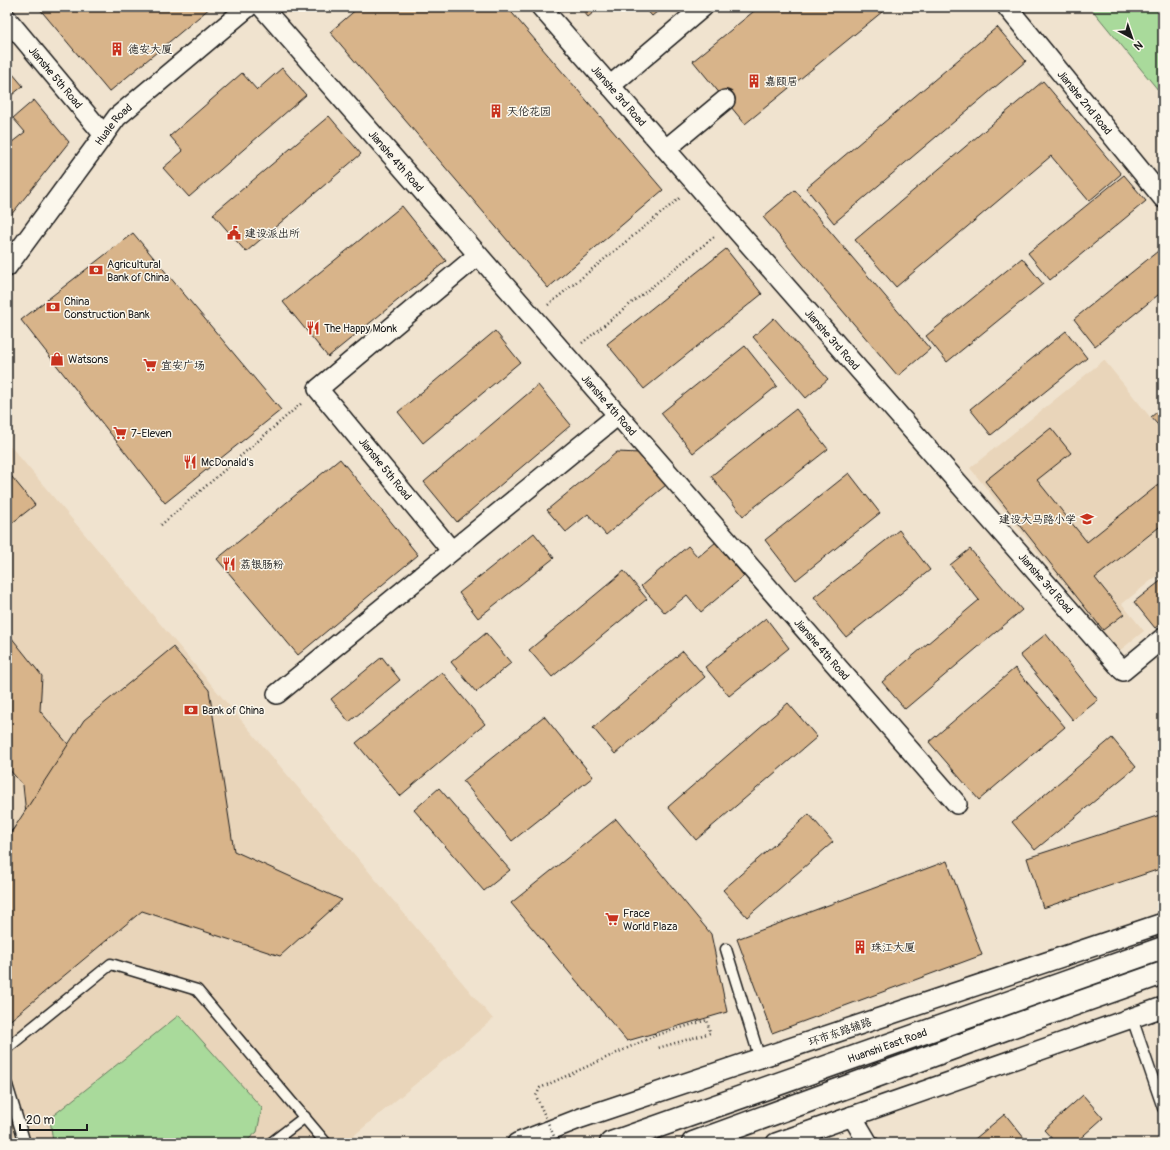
<svg xmlns="http://www.w3.org/2000/svg" width="1170" height="1150" viewBox="0 0 1170 1150" font-family="Pangolin,'LXGW WenKai TC',sans-serif">
	<rect width="100%" height="100%" fill="#f0e3cf"/>
	<filter id="ink" filterUnits="userSpaceOnUse"><feTurbulence type="fractalNoise" baseFrequency=".025" numOctaves="2"/><feDisplacementMap in="SourceGraphic" scale="8" xChannelSelector="R" yChannelSelector="G"/><feConvolveMatrix kernelMatrix="1 2 1 2 8 2 1 2 1" color-interpolation-filters="sRGB"/></filter>
	<g filter="url(#ink)">
		<g fill="#e9d5ba">
			<path d="M 1104,360 L 1163,433 L 1163,571 L 1122,604 L 1144,631 L 1118,652 L 970,468 Z"/>
			<path d="M 7,442 L 493,1019 L 345,1143 L 7,1143 Z"/>
		</g>
		<g fill="#a9da9b" stroke="#627b5c">
			<path d="M 1090,7 L 1163,7 L 1163,96 Z"/>
			<path d="M 179,1015 L 262,1108 L 257,1132 L 244,1143 L 53,1143 L 50,1118 Z"/>
		</g>
		<g fill="#d8b48a" stroke="#1c1c1c">
			<path d="M 38,7 L 211,7 L 109,92 Z"/>
			<path d="M 359,7 L 507,7 L 663,190 L 548,288 L 330,32 Z"/>
			<path d="M 580,7 L 600,7 L 588,17 Z"/>
			<path d="M 644,7 L 663,7 L 652,16 Z"/>
			<path d="M 759,7 L 888,7 L 745,124 L 693,61 Z"/>
			<path d="M 997,27 L 1026,61 L 834,223 L 806,188 Z"/>
			<path d="M 7,67 L 23,86 L 7,99 Z"/>
			<path d="M 282,68 L 306,95 L 189,197 L 163,168 L 183,151 L 170,136 L 242,73 L 257,90 Z"/>
			<path d="M 1043,81 L 1121,174 L 1089,201 L 1051,156 L 896,287 L 855,240 Z"/>
			<path d="M 34,100 L 69,142 L 7,220 L 7,146 L 25,132 L 13,118 Z"/>
			<path d="M 329,116 L 361,154 L 246,252 L 213,214 Z"/>
			<path d="M 1124,175 L 1146,201 L 1050,280 L 1028,253 Z"/>
			<path d="M 795,190 L 930,349 L 898,376 L 763,217 Z"/>
			<path d="M 402,206 L 446,261 L 328,357 L 283,302 Z"/>
			<path d="M 133,233 L 281,410 L 165,503 L 21,320 Z"/>
			<path d="M 1163,247 L 1163,291 L 1095,346 L 1074,319 Z"/>
			<path d="M 726,249 L 762,294 L 644,389 L 607,344 Z"/>
			<path d="M 1022,258 L 1043,284 L 947,362 L 926,336 Z"/>
			<path d="M 774,318 L 828,379 L 806,398 L 753,337 Z"/>
			<path d="M 495,331 L 520,362 L 423,443 L 398,412 Z"/>
			<path d="M 1066,331 L 1087,358 L 991,435 L 970,409 Z"/>
			<path d="M 745,346 L 777,386 L 693,453 L 661,413 Z"/>
			<path d="M 538,385 L 571,425 L 457,522 L 424,482 Z"/>
			<path d="M 1163,407 L 1163,431 L 1151,417 Z"/>
			<path d="M 796,409 L 828,449 L 743,516 L 711,476 Z"/>
			<path d="M 1051,428 L 1071,453 L 1037,480 L 1087,542 L 1163,481 L 1163,524 L 1095,578 L 1124,614 L 1103,630 L 985,481 Z"/>
			<path d="M 617,452 L 640,453 L 666,485 L 606,535 L 588,514 L 566,532 L 547,510 Z"/>
			<path d="M 340,459 L 418,555 L 298,655 L 217,559 Z"/>
			<path d="M 7,471 L 35,505 L 7,527 Z"/>
			<path d="M 849,473 L 880,513 L 796,580 L 765,540 Z"/>
			<path d="M 899,530 L 930,570 L 846,637 L 814,597 Z"/>
			<path d="M 534,533 L 554,558 L 478,618 L 459,593 Z"/>
			<path d="M 716,542 L 744,576 L 701,612 L 687,595 L 665,613 L 641,586 L 688,546 L 698,557 Z"/>
			<path d="M 970,549 L 1022,610 L 905,709 L 882,682 L 979,600 L 950,565 Z"/>
			<path d="M 624,571 L 647,599 L 552,677 L 529,650 Z"/>
			<path d="M 1163,579 L 1163,622 L 1155,628 L 1134,602 Z"/>
			<path d="M 766,618 L 789,648 L 729,696 L 705,667 Z"/>
			<path d="M 7,632 L 42,676 L 40,711 L 112,796 L 87,855 L 41,889 L 7,855 L 7,836 L 26,814 L 23,785 L 7,767 Z"/>
			<path d="M 486,633 L 511,663 L 476,692 L 451,662 Z"/>
			<path d="M 1046,634 L 1098,700 L 1073,720 L 1020,655 Z"/>
			<path d="M 173,647 L 209,690 L 234,851 L 342,900 L 280,956 L 142,911 L 7,1023 L 7,839 L 84,720 Z"/>
			<path d="M 683,651 L 705,677 L 615,754 L 593,728 Z"/>
			<path d="M 382,657 L 400,680 L 349,722 L 331,699 Z"/>
			<path d="M 1015,668 L 1065,727 L 979,800 L 929,742 Z"/>
			<path d="M 442,672 L 485,724 L 400,796 L 356,743 Z"/>
			<path d="M 788,703 L 817,737 L 696,840 L 668,807 Z"/>
			<path d="M 544,716 L 593,777 L 512,841 L 463,781 Z"/>
			<path d="M 1112,738 L 1136,767 L 1035,850 L 1012,822 Z"/>
			<path d="M 439,788 L 510,870 L 484,891 L 414,810 Z"/>
			<path d="M 809,814 L 833,842 L 747,917 L 723,890 Z"/>
			<path d="M 1163,814 L 1163,868 L 1043,908 L 1027,858 Z"/>
			<path d="M 616,819 L 711,934 L 727,1012 L 627,1041 L 511,903 Z"/>
			<path d="M 947,861 L 982,955 L 772,1033 L 737,939 Z"/>
			<path d="M 1083,1095 L 1103,1118 L 1075,1143 L 1056,1143 L 1044,1130 Z"/>
			<path d="M 1005,1114 L 1028,1143 L 970,1143 Z"/>
		</g>
		<g fill="none" stroke-linecap="round" stroke-linejoin="round">
			<g stroke="#1c1c1c" stroke-width="13">
				<g id="lane">
					<path d="M 726,949 L 760,1059"/>
					<path d="M 1132,1018 L 1163,1108"/>
					<path d="M 7,1048 L 111,964 L 197,990 L 326,1143"/>
					<path d="M 7,1085 L 25,1143"/>
					<path d="M 271,1143 L 305,1117"/>
				</g>
			</g>
			<g stroke="#1c1c1c" stroke-width="22">
				<g id="street">
					<path id="s1" d="M 262,7 L 957,804"/>
					<path id="s2" d="M 541,7 L 1123,671 L 1163,638"/>
					<path id="s3" d="M 1007,7 L 1163,198"/>
					<path id="s4" d="M 7,19 L 104,135"/>
					<path d="M 610,86 L 703,7"/>
					<path d="M 666,149 L 725,100"/>
					<path id="s5" d="M 7,267 L 117,117 L 248,7"/>
					<path d="M 451,550 L 318,389 L 478,255"/>
					<path d="M 277,694 L 618,415"/>
					<path d="M 852,1116 L 868,1143"/>
					<path d="M 517,1143 L 581,1118 L 1163,923"/>
					<path d="M 776,1143 L 1163,1007"/>
				</g>
			</g>
			<g stroke="#1c1c1c" stroke-width="25">
				<g id="highway">
					<path id="s6" d="M 611,1143 L 1163,948"/>
					<path d="M 693,1143 L 1024,1022 L 1163,973"/>
				</g>
			</g>
			<g stroke="#1c1c1c" stroke-width="2.5" stroke-dasharray="1 3" stroke-linecap="butt">
				<path d="M 548,305 L 681,197"/>
				<path d="M 582,343 L 715,236"/>
				<path d="M 161,525 L 303,402"/>
				<path d="M 654,1033 L 654,1036 L 707,1020 L 710,1033 L 658,1048"/>
			</g>
			<use href="#lane" stroke="#fbf7ec" stroke-width="10"/>
			<use href="#street" stroke="#fbf7ec" stroke-width="19"/>
			<use href="#highway" stroke="#fbf7ec" stroke-width="22"/>
			<path stroke="#1c1c1c" stroke-width="2.5" stroke-dasharray="1 3" stroke-linecap="butt" d="M 557,1143 L 536,1096 L 540,1088 L 654,1036"/>
		</g>
	</g>
	<defs>
		<g id="building-bare" transform="scale(1.08)"><path d="M-4-6H4V6H1V3H-1V6H-4ZM-2.5-4.3h1.7v1.8h-1.7ZM.8-4.3h1.7v1.8H.8ZM-2.5-1h1.7V.8h-1.7ZM.8-1h1.7V.8H.8Z" fill="#c8321e" stroke="#fbf7ec" stroke-width="2.5" paint-order="stroke"/></g>
		<g id="civic-bare" transform="scale(1.08)"><path d="M-.6-6.5H3V-4.5H.6V-3L4-1V1h2V6H-6V1h2V-1L-.6-3ZM-1.2 2.5V6h2.4V2.5Z" fill="#c8321e" stroke="#fbf7ec" stroke-width="2.5" paint-order="stroke"/></g>
		<g id="bank-bare" transform="scale(1.08)"><path d="M-6-4H6V4H-6ZM0-2.3a2.3 2.3 0 1 0 0 4.6a2.3 2.3 0 1 0 0-4.6Z" fill="#c8321e" stroke="#fbf7ec" stroke-width="2.5" paint-order="stroke"/></g>
		<g id="restaurant-bare" transform="scale(1.08)"><path d="M-5-6h1v4h1v-4h1v4h1v-4h1v5L-1.5 .5V6h-2V.5L-5-1ZM5-6V6H3V1.5H1.5Q1.5-4 5-6Z" fill="#c8321e" stroke="#fbf7ec" stroke-width="2.5" paint-order="stroke"/></g>
		<g id="shop-bare" transform="scale(1.08)"><path d="M-5-2.5h2.3a2.7 3.5 0 0 1 5.4 0H5L5.5 6h-11ZM-1.5-2.5h3a1.5 2.3 0 0 0-3 0Z" fill="#c8321e" stroke="#fbf7ec" stroke-width="2.5" paint-order="stroke"/></g>
		<g id="supermarket-bare" transform="scale(1.08)"><path d="M-6-5.5h2.5l.6 2H6L4.5 2H-2.5L-4.4-4H-6ZM-1.5 3.2a1.3 1.3 0 1 0 .1 0ZM3 3.2a1.3 1.3 0 1 0 .1 0Z" fill="#c8321e" stroke="#fbf7ec" stroke-width="2.5" paint-order="stroke"/></g>
		<g id="school-bare" transform="scale(1.08)"><path d="M0-5L7-2L0 1L-7-2ZM-4 1L0 2.5L4 1V4Q0 6-4 4Z" fill="#c8321e" stroke="#fbf7ec" stroke-width="2.5" paint-order="stroke"/></g>
	</defs>
	<g fill-rule="evenodd">
		<use href="#building-bare" x="117" y="49"/>
		<use href="#building-bare" x="754" y="81"/>
		<use href="#building-bare" x="496" y="111"/>
		<use href="#civic-bare" x="234" y="233"/>
		<use href="#bank-bare" x="96" y="270"/>
		<use href="#bank-bare" x="53" y="307"/>
		<use href="#restaurant-bare" x="313" y="328"/>
		<use href="#shop-bare" x="57" y="359"/>
		<use href="#supermarket-bare" x="150" y="365"/>
		<use href="#supermarket-bare" x="120" y="433"/>
		<use href="#restaurant-bare" x="190" y="462"/>
		<use href="#school-bare" x="1087" y="519"/>
		<use href="#restaurant-bare" x="229" y="564"/>
		<use href="#bank-bare" x="191" y="710"/>
		<use href="#supermarket-bare" x="612" y="919"/>
		<use href="#building-bare" x="860" y="947"/>
	</g>
	<g text-anchor="middle" dominant-baseline="central" stroke-width="3" stroke-linejoin="round" paint-order="stroke">
		<g font-size="11" fill="#1c1c1c" stroke="#fbf7ec" text-anchor="start">
			<text x="128" y="49">德安大厦</text>
			<text x="765" y="81">嘉颐居</text>
			<text x="507" y="111">天伦花园</text>
			<text x="245" y="233">建设派出所</text>
			<text x="107" y="264">Agricultural<tspan x="107" dy="13">Bank of China</tspan></text>
			<text x="64" y="301">China<tspan x="64" dy="13">Construction Bank</tspan></text>
			<text x="324" y="328">The Happy Monk</text>
			<text x="68" y="359">Watsons</text>
			<text x="161" y="365">宜安广场</text>
			<text x="131" y="433">7-Eleven</text>
			<text x="201" y="462">McDonald's</text>
			<text x="1076" y="519" text-anchor="end">建设大马路小学</text>
			<text x="240" y="564">荔银肠粉</text>
			<text x="202" y="710">Bank of China</text>
			<text x="623" y="913">Frace<tspan x="623" dy="13">World Plaza</tspan></text>
			<text x="871" y="947">珠江大厦</text>
		</g>
		<g font-size="11" fill="#1c1c1c" stroke="#fbf7ec">
			<text stroke="none"><textPath href="#s4" startOffset="76">Jianshe 5th Road</textPath></text>
			<text stroke="none"><textPath href="#s2" startOffset="118">Jianshe 3rd Road</textPath></text>
			<text stroke="none"><textPath href="#s3" startOffset="123">Jianshe 2nd Road</textPath></text>
			<text stroke="none"><textPath href="#s5" startOffset="178">Huale Road</textPath></text>
			<text stroke="none"><textPath href="#s1" startOffset="204">Jianshe 4th Road</textPath></text>
			<text stroke="none"><textPath href="#s2" startOffset="442">Jianshe 3rd Road</textPath></text>
			<text stroke="none"><textPath href="#s1" startOffset="528">Jianshe 4th Road</textPath></text>
			<text transform="translate(385 469) rotate(51)">Jianshe 5th Road</text>
			<text stroke="none"><textPath href="#s2" startOffset="766">Jianshe 3rd Road</textPath></text>
			<text stroke="none"><textPath href="#s1" startOffset="852">Jianshe 4th Road</textPath></text>
			<text transform="translate(840 1032) rotate(-19)">环市东路辅路</text>
			<text stroke="none"><textPath href="#s6" startOffset="293">Huanshi East Road</textPath></text>
		</g>
	</g>
	<rect width="1170" height="1150" fill="none" stroke="#fbf7ec" stroke-width="24"/>
	<rect x="12" y="12" width="1146" height="1126" fill="none" stroke="#1c1c1c" stroke-width="1.5" filter="url(#ink)"/>
	<g transform="translate(1132 38) rotate(140)" stroke="#fbf7ec" stroke-width="3" paint-order="stroke">
	<path d="M0-3L7 15L0 10L-7 15Z" fill="#1c1c1c"/>
	<text y="-6" font-size="11" font-weight="bold" text-anchor="middle" fill="#1c1c1c">N</text>
	</g>
	<path d="M20 1124v6h67v-6" fill="none" stroke="#1c1c1c" stroke-width="2"/>
	<text x="26" y="1124" font-size="12" fill="#1c1c1c" stroke="#fbf7ec" stroke-width="3" paint-order="stroke">20 m</text>
</svg>
